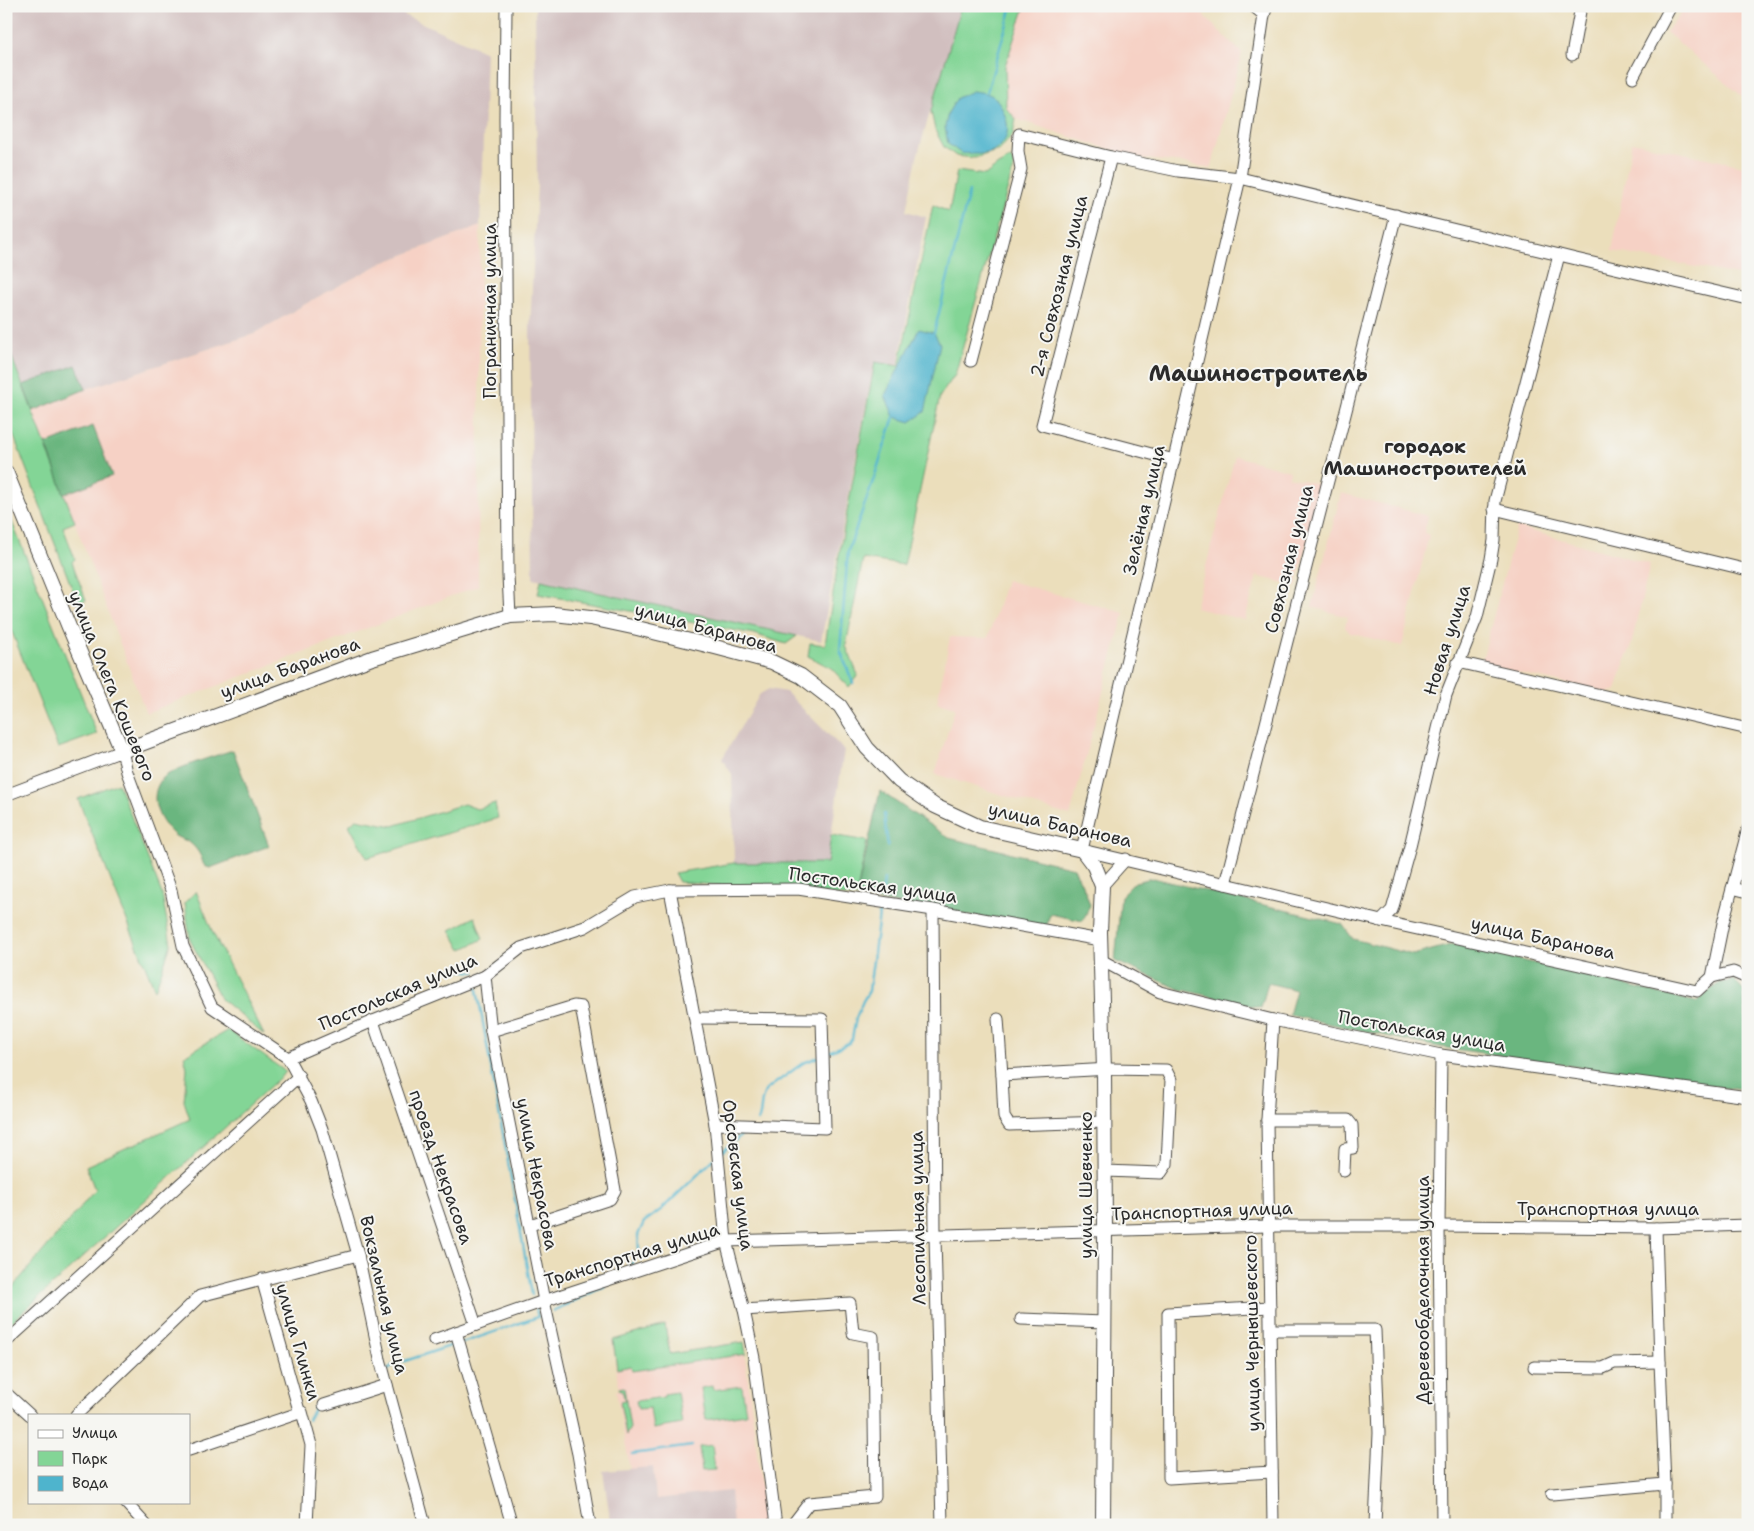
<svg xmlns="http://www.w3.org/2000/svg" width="1754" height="1531" viewBox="0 0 1754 1531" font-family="'Shantell Sans',sans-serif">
	<rect width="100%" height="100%" fill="#f6f6f2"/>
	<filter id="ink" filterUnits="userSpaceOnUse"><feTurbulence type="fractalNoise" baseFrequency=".02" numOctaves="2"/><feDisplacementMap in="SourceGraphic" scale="10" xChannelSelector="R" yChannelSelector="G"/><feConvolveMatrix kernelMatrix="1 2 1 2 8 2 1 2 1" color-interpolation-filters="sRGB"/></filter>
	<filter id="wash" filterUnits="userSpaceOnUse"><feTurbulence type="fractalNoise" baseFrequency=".0096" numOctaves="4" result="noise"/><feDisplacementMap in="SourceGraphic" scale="20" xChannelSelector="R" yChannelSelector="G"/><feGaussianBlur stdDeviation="1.12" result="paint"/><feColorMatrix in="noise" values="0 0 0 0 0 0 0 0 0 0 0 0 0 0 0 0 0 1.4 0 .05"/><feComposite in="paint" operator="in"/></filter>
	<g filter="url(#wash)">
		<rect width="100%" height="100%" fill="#ebdebb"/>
		<g fill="#f6d1c5">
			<path d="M 1025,6 L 1213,6 L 1203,15 L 1242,53 L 1211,169 L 1185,163 L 1136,158 L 1016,119 L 1006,108 L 1005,66 Z"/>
			<path d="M 1686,6 L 1748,6 L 1748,101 L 1666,32 Z"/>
			<path d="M 1632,142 L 1748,167 L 1748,277 L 1612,251 Z"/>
			<path d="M 480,226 L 478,586 L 146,713 L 33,411 L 86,389 L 254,334 L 314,299 L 382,263 Z"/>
			<path d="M 1235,456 L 1290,471 L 1289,477 L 1322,485 L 1296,586 L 1257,576 L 1245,620 L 1195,608 Z"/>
			<path d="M 1341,493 L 1428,516 L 1424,533 L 1429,535 L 1402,646 L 1350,633 L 1345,627 L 1348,617 L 1312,607 Z"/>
			<path d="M 1517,527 L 1650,564 L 1630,650 L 1626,658 L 1616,690 L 1607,693 L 1481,664 Z"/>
			<path d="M 1006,580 L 1124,613 L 1070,816 L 935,774 L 955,708 L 937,703 L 950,637 L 988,638 Z"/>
			<path d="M 666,1324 L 671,1353 L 743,1341 L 766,1525 L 733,1525 L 729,1492 L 656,1499 L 653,1468 L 630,1469 L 616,1391 L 619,1390 L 612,1340 Z"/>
		</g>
		<g fill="#d1bfbf">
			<path d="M 6,6 L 401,6 L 404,15 L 486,52 L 480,226 L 382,263 L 314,299 L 254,334 L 86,389 L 76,365 L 23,385 L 6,342 Z"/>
			<path d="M 535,6 L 961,6 L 917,157 L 906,211 L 926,217 L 898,365 L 874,363 L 821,641 L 533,578 L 530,329 L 537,185 Z"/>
			<path d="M 769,689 L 786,692 L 844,750 L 827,863 L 734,863 L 732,774 L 722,759 L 760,694 Z"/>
			<path d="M 653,1467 L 656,1499 L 730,1491 L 733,1525 L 611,1525 L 603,1471 Z"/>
		</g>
		<g fill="#83d596" stroke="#578060">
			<path d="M 961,6 L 1025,6 L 1005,66 L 1006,108 L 1016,119 L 1013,134 L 1000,150 L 975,158 L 956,156 L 944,147 L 935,130 L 931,111 Z"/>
			<path d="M 1011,158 L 1014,166 L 955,375 L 940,396 L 904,565 L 863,559 L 846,646 L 858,675 L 849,687 L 831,668 L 808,656 L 810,643 L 825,645 L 839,555 L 875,362 L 899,366 L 933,205 L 949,212 L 957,171 L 985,175 L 998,165 Z"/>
			<path d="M 6,342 L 75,522 L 63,527 L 75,559 L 72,562 L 86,600 L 78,604 L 6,416 Z"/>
			<path d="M 6,507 L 97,734 L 58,748 L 6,617 Z"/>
			<path d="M 541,580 L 797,636 L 786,644 L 754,634 L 538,594 Z"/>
			<path d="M 118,783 L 162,894 L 171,944 L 155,990 L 78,799 Z"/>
			<path d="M 495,803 L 498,818 L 367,858 L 349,825 L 356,819 L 393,826 L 464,804 L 477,809 Z"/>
			<path d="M 831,835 L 867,841 L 856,897 L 679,882 L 674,873 L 734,863 L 827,863 Z"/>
			<path d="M 196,891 L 213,933 L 264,1035 L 221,999 L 190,940 L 185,903 Z"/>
			<path d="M 475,917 L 483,939 L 461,950 L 450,930 Z"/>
			<path d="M 228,1030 L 286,1072 L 6,1327 L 6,1295 L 95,1190 L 86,1166 L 190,1119 L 184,1101 L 187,1068 L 184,1056 Z"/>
			<path d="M 665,1325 L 670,1354 L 744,1342 L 746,1354 L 632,1371 L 631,1366 L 617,1369 L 613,1340 Z"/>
			<path d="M 712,1386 L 713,1390 L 742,1386 L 746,1414 L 706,1420 L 701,1388 Z"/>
			<path d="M 624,1387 L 630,1428 L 626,1435 L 620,1402 L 625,1401 L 622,1390 L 620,1390 L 619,1388 Z"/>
			<path d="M 677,1392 L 682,1424 L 653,1429 L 650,1408 L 638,1409 L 636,1401 L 664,1397 L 664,1394 Z"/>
			<path d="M 712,1445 L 715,1470 L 702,1471 L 699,1447 Z"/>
		</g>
		<g fill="#6ab67f" stroke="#4a7055">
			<path d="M 76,365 L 86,389 L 33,411 L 23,385 Z"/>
			<path d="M 93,426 L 112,476 L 64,494 L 46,444 Z"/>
			<path d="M 233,750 L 269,846 L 210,868 C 201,866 204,862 200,855 C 198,851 193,845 190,843 C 185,839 178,839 173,834 C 159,821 147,797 162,779 C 170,769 218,755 233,750 Z"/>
			<path d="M 880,791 L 949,838 L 1074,868 L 1086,893 L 1090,905 L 1083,921 L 1050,914 L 1046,928 L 856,897 Z"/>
			<path d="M 1153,878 L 1342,924 L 1353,939 L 1413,955 L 1454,944 L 1696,1002 L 1719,983 L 1734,980 L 1744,990 L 1748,1054 L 1748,1090 L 1723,1088 L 1433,1046 L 1289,1015 L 1296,990 L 1268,983 L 1261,1008 L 1179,989 L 1115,961 L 1121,896 L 1135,882 Z"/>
		</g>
		<g fill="#4eb4cd" stroke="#3c707c">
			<path d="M 972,91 C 991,93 997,95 1004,113 C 1015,138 999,156 973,154 C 969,153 964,154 961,153 C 957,151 952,146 948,144 L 945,127 L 948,113 L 957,98 Z"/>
			<path d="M 919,329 L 934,333 L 940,344 L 925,412 L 910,422 L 894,417 L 885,395 Z"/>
		</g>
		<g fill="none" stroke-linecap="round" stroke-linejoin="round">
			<g stroke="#4eb4cd" stroke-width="2.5">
				<path d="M 987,92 L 1012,6"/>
				<path d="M 934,333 L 969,192"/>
				<path d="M 853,683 L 840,650 L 848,551 L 874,478 L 894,417"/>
				<path d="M 884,814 L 888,847"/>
				<path d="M 882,898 L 884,879"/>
				<path d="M 459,970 L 475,972"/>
				<path d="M 476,984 L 532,1295"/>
				<path d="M 827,1053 L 849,1043 L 852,1039 L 856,1018 L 863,1001 L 869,991 L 880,907"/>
				<path d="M 758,1121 C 763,1112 759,1099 766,1090 L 803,1063 L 819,1057"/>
				<path d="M 722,1152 L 748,1129"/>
				<path d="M 629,1269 L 639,1250 L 638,1235 L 644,1222 L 662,1209 L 714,1159"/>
				<path d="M 553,1311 L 605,1286"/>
				<path d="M 462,1343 L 538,1317 L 536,1309"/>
				<path d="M 388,1370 L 393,1365 L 453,1345"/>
				<path d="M 308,1420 L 316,1405 L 321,1404"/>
				<path d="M 632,1454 L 692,1446"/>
			</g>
		</g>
	</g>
	<g filter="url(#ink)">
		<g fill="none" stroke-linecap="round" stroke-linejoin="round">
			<g stroke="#484641" stroke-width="13">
				<g id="minor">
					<path d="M 506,6 L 505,118 L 508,575 L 510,616"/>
					<path d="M 1253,6 L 1264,15"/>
					<path d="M 1267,6 L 1264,15 L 1240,178 L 1082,850 L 1373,919 L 1381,921 L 1392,910 L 1410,846 L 1446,695 L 1477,617 L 1491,559 L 1494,540 L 1495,501 L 1559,255"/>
					<path d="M 1572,55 L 1581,6"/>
					<path d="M 1633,77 L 1671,6"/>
					<path d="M 1111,157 L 1042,425 L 1174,460"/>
					<path d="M 971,361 L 1021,169 L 1018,151 L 1019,134 L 1111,157 L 1178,171 L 1240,178 L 1576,259 L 1748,299"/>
					<path d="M 1494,509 L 1748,570"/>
					<path d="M 1458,662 L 1748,729"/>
					<path d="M 6,795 L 122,751 L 127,772 L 171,890 L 183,946 L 212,1007 L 288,1058 L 311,1101 L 322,1129 L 358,1255 L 380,1359 L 425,1525"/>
					<path d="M 1225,884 L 1396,215"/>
					<path d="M 1102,886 L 1126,859"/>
					<path d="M 1732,888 L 1748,892"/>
					<path d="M 670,890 L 715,1124 L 726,1241 L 744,1310 L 754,1358 L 776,1525"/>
					<path d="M 933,910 L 935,1236 L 942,1525"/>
					<path d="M 1381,921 L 1697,991 L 1712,977 L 1723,923 L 1748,829"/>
					<path d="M 1101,960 L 1160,992 L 1273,1020 L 1441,1055 L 1748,1097"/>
					<path d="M 485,976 L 491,1031 L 544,1301 L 578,1454 L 590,1525"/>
					<path d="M 1712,977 L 1733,972 L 1747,978 L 1748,981"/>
					<path d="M 696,1018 L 822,1019 L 825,1128 L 715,1124"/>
					<path d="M 998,1019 L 1002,1075 L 1004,1117 L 1009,1125 L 1105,1122"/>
					<path d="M 373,1021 L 476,1325"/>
					<path d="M 491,1031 L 574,1006 L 581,1007 L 615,1190 L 610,1199 L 530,1225"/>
					<path d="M 1441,1055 L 1439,1226 L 1442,1525"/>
					<path d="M 288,1058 L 373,1021 L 485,976 L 521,948 L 585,927 L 635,897 L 670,890 L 798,889 L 933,910 L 1100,940"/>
					<path d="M 1002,1075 L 1110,1069 L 1166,1070 L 1171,1080 L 1167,1164 L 1161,1173 L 1105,1171"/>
					<path d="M 1267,1120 L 1348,1120 L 1352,1125 L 1353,1148 L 1345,1149 L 1344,1171"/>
					<path d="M 1656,1228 L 1660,1362 L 1665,1484 L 1665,1525"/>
					<path d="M 262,1279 L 300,1414"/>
					<path d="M 1270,1307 L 1168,1313 L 1169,1478 L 1272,1472"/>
					<path d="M 744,1310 L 850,1303 L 853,1333 L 873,1337 L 875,1497 L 809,1503 L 792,1525"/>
					<path d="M 1021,1319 L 1105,1322"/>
					<path d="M 1271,1330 L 1375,1330 L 1379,1433 L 1375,1525"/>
					<path d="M 456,1332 L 512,1525"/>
					<path d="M 434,1340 L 544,1301 L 726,1241 L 1268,1226 L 1439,1226 L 1656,1228 L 1748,1225"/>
					<path d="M 6,1342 L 299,1076"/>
					<path d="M 1534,1367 L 1603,1368 L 1614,1363 L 1660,1362"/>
					<path d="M 6,1393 L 30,1415"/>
					<path d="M 324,1405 L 387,1385"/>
					<path d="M 76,1415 L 200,1296 L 358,1255"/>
					<path d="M 189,1450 L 302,1412 L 311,1445 L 307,1525"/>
					<path d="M 1552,1494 L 1665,1484"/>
					<path d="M 125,1502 L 146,1525"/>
					<path d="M 1273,1525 L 1267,1120 L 1273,1020"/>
				</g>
			</g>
			<g stroke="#484641" stroke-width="16">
				<path id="major" d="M 6,472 L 69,627 L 122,751 L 372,658 L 510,616 L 554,614 L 590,618 L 637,628 L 715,647 L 772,662 L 801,676 L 840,706 L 867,748 L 899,781 L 935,806 L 980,827 L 1082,850 L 1094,866 L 1102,886 L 1100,932 L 1104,1070 L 1105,1231 L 1103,1525"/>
			</g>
			<use href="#minor" stroke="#fff" stroke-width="11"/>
			<use href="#major" stroke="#fff" stroke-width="14"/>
		</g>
	</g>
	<g text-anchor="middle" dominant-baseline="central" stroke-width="4" stroke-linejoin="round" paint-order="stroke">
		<g font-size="18" fill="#2b2b2b" stroke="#f6f6f2">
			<text transform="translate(1059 286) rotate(-76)">2-я Совхозная улица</text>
			<text transform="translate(490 311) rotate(-90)">Пограничная улица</text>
			<text transform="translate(1144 510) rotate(-77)">Зелёная улица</text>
			<text transform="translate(1289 559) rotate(-76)">Совхозная улица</text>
			<text transform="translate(706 628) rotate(15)">улица Баранова</text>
			<text transform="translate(1447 640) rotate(-72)">Новая улица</text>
			<text transform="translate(290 668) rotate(-20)">улица Баранова</text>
			<text transform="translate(112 686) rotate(68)">улица Олега Кошевого</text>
			<text transform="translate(1060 825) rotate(13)">улица Баранова</text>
			<text transform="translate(873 885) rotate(8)">Постольская улица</text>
			<text transform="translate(1543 938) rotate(12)">улица Баранова</text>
			<text transform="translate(398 992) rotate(-23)">Постольская улица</text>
			<text transform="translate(1422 1031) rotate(10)">Постольская улица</text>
			<text transform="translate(441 1167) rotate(71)">проезд Некрасова</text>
			<text transform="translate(537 1174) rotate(79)">улица Некрасова</text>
			<text transform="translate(738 1175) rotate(83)">Орсовская улица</text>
			<text transform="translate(1086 1185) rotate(-90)">улица Шевченко</text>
			<text x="1608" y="1209">Транспортная улица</text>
			<text transform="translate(1202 1211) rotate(-2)">Транспортная улица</text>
			<text transform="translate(918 1218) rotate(-91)">Лесопильная улица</text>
			<text transform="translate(632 1255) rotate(-17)">Транспортная улица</text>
			<text transform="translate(1423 1290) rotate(-90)">Деревообделочная улица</text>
			<text transform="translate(384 1295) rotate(77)">Вокзальная улица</text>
			<text transform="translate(1252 1333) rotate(-91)">улица Чернышевского</text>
			<text transform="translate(298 1342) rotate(74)">улица Глинки</text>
		</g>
		<g font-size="19" font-weight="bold" fill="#2b2b2b" stroke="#f6f6f2">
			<text x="1425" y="446">городок<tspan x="1425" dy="22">Машиностроителей</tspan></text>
		</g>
		<g font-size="22" font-weight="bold" fill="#2b2b2b" stroke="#f6f6f2">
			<text x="1258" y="373">Машиностроитель</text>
		</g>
	</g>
	<rect width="1754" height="1531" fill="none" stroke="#f6f6f2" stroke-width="25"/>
	<rect x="28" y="1414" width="162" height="90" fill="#f6f6f2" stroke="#a5a5a2"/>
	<rect x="38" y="1430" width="25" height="8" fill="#ffffff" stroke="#a5a5a2"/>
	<text x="72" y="1438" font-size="15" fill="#2b2b2b">Улица</text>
	<rect x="38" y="1451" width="25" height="15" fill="#83d596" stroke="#a5a5a2"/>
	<text x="72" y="1464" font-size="15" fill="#2b2b2b">Парк</text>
	<rect x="38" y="1476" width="25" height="15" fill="#4eb4cd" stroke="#a5a5a2"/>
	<text x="72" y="1488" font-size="15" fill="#2b2b2b">Вода</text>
</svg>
